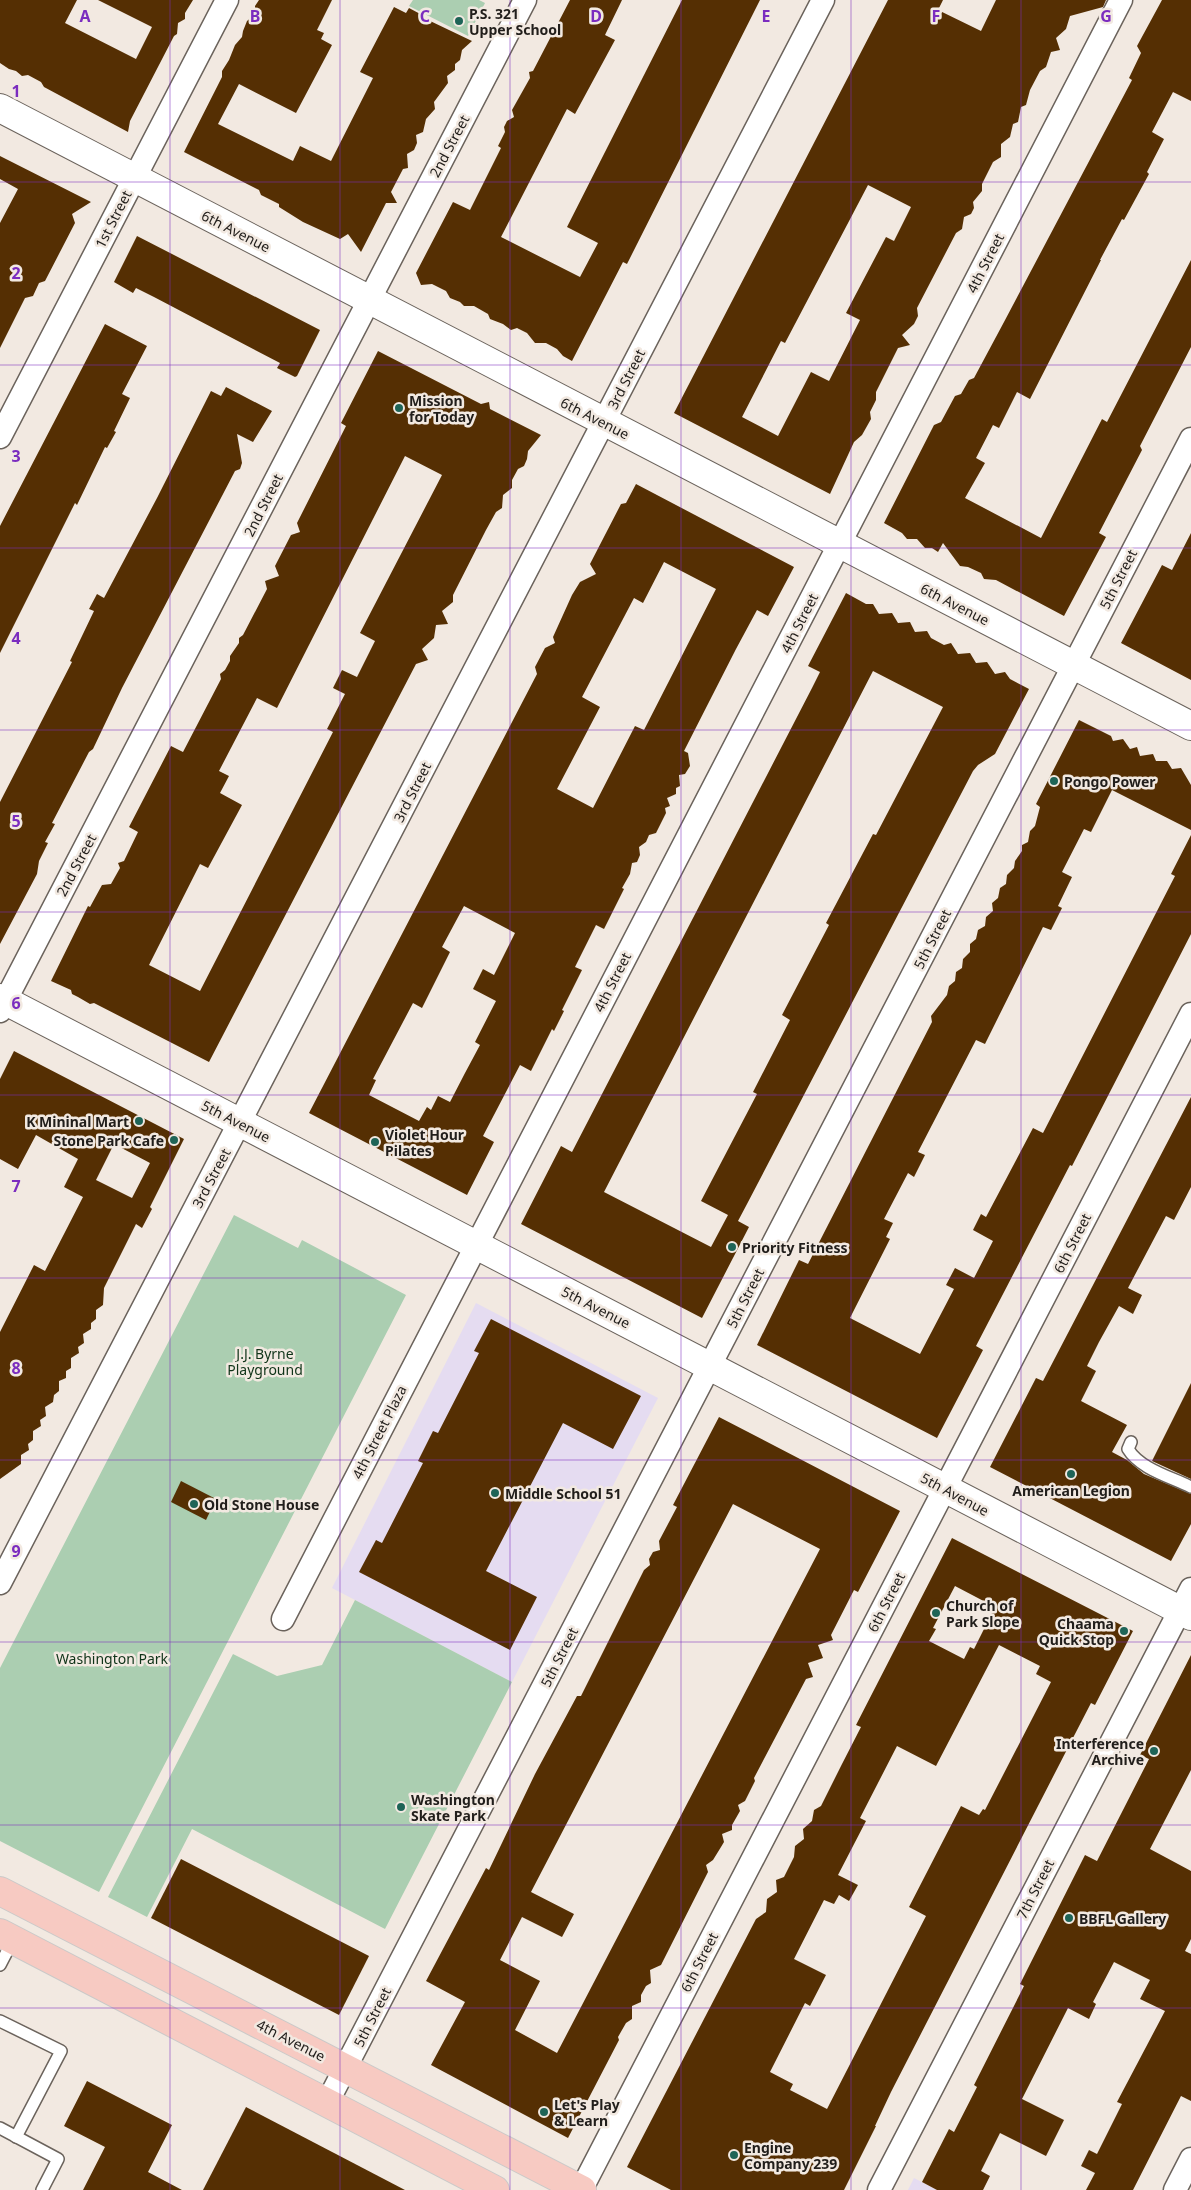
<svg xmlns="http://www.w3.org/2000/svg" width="1191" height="2190" viewBox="0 0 1191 2190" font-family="'Noto Sans',sans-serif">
	<rect width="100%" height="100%" fill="#f2e9e1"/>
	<g fill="#e5dcf1">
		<path d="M 476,1303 L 658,1398 L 512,1682 L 332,1588 Z"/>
		<path d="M 914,2178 L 937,2190 L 908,2190 Z"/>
	</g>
	<g fill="#abceb1">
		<path d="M 413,0 L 479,0 L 485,3 L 468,36 L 409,6 Z"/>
		<path d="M 234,1215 L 298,1248 L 302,1240 L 406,1295 L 99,1892 L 0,1841 L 0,1668 Z"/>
		<path d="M 355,1600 L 512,1682 L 385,1929 L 192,1829 L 147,1917 L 108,1897 L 233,1654 L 277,1676 L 322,1665 Z"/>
	</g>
	<g fill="#552f03" fill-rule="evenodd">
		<path d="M 0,0 L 77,0 L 65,23 L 136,59 L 152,27 L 98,0 L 193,0 L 185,13 L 185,19 L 178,23 L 177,34 L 174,36 L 130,121 L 128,132 L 44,87 L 41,82 L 28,75 L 22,76 L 16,71 L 9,69 L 0,63 Z"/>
		<path d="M 259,0 L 332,0 L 317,30 L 324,33 L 321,39 L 332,45 L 296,113 L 239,84 L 218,124 L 293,161 L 300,146 L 331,161 L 373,78 L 360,72 L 394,7 L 406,13 L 409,8 L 424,16 L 426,19 L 472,41 L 462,50 L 460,60 L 455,64 L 455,70 L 447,76 L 448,83 L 434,102 L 435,109 L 426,119 L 423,132 L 416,135 L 417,143 L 414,150 L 407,154 L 408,168 L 403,169 L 391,192 L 397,203 L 386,203 L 361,252 L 348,234 L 340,239 L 303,222 L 279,207 L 279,204 L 261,195 L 259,190 L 184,152 L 222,77 L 222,71 L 229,60 L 235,45 L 242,37 L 243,31 L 247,21 L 255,14 L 255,6 Z"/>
		<path d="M 570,0 L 622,0 L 605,35 L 615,40 L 575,114 L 567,109 L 501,237 L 580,277 L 598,243 L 567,227 L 682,0 L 760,0 L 627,264 L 623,262 L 572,361 L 563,356 L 557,349 L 546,343 L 535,343 L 527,333 L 517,328 L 511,330 L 503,324 L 490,319 L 488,314 L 474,306 L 464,306 L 460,302 L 450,298 L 446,291 L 432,284 L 421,285 L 416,273 L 453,202 L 470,210 L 501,148 L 498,146 L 505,132 L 504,127 L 507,121 L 514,117 L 512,110 L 530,78 L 529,72 L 533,71 Z"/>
		<path d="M 888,0 L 943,0 L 938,10 L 981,31 L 996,0 L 1106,0 L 1103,7 L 1070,16 L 1066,29 L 1056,38 L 1060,50 L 1051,52 L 1046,67 L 1040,71 L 1030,90 L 1026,105 L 1021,107 L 1018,122 L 1013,124 L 1010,137 L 1001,144 L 1001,157 L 993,162 L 982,184 L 982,191 L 973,202 L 974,208 L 971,214 L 964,217 L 962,229 L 956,233 L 917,308 L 918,316 L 914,324 L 902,335 L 910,345 L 898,348 L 876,392 L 876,400 L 870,412 L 871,419 L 862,435 L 854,442 L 830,494 L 674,413 ZM 868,185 L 911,207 L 894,241 L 886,237 L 846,313 L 860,320 L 829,381 L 811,372 L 778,436 L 742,417 L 781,341 L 785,343 Z"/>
		<path d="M 1162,0 L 1191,0 L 1191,101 L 1173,92 L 1152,132 L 1164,139 L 1147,172 L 1149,174 L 1124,220 L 1122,219 L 1100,260 L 1101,260 L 1030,399 L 1017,392 L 999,428 L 993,425 L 976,458 L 985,463 L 965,498 L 1041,538 L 1102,419 L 1107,422 L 1191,260 L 1191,347 L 1140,446 L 1142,450 L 1099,533 L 1106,537 L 1064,616 L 996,580 L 984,579 L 981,573 L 968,567 L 960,566 L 943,543 L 938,552 L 932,548 L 925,548 L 917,539 L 907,539 L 902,533 L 884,523 L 934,425 L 941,422 L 955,396 L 961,394 L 969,380 L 974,378 L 1004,322 L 1132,80 L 1129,78 L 1141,53 L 1137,46 Z"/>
		<path d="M 0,156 L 91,202 L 72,214 L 75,223 L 45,281 L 39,283 L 33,296 L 25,298 L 0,348 L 0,223 L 18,189 L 0,179 Z"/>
		<path d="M 137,236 L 320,330 L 297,376 L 295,377 L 277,368 L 280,363 L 154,297 L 136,288 L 133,293 L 114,282 Z"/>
		<path d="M 105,324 L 147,346 L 122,394 L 130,398 L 114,431 L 116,432 L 107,448 L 105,447 L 77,505 L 75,503 L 0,653 L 0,526 Z"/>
		<path d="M 378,351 L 481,404 L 489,402 L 490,409 L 541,435 L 528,451 L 527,459 L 524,466 L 518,469 L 512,480 L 512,488 L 503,495 L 502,508 L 496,512 L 486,530 L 453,595 L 453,602 L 442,611 L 448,624 L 436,625 L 434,638 L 422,649 L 428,660 L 416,664 L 209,1062 L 94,1003 L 90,1004 L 78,997 L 72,994 L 71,990 L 51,981 L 88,906 L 90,907 L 102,885 L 111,884 L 120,868 L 118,863 L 124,861 L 138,832 L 129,827 L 171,746 L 183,752 L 221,679 L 220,674 L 225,670 L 230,661 L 230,656 L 239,643 L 239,638 L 243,635 L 267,589 L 265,581 L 279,576 L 275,566 L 291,535 L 300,532 L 297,523 L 346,426 L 341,423 ZM 405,456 L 442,475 L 360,633 L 375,641 L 357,677 L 342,670 L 333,688 L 345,694 L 327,729 L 333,732 L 200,991 L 149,965 L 200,864 L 208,868 L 242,805 L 220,793 L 229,776 L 219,771 L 257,698 L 277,708 Z"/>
		<path d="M 226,387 L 272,411 L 253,442 L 237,434 L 242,463 L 240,469 L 235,471 L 122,688 L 93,749 L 89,752 L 52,823 L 55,824 L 45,842 L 48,843 L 39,861 L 37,874 L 0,944 L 0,802 L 72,662 L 70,661 L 94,611 L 89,609 L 97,594 L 104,598 L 157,498 L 211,391 L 221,396 Z"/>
		<path d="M 636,484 L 794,567 L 768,616 L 757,610 L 736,649 L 684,751 L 688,753 L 690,766 L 685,774 L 679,775 L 680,786 L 676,788 L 676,794 L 667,798 L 670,806 L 665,808 L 666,813 L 656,833 L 649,835 L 646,842 L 639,847 L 640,855 L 637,862 L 632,863 L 630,874 L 622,888 L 624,889 L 604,929 L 596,925 L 575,967 L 582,970 L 562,1010 L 564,1011 L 554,1031 L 552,1029 L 531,1071 L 520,1065 L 483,1136 L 494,1142 L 467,1195 L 309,1113 L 537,674 L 535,667 L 545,648 L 555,643 L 553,637 L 572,595 L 580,582 L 596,574 L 590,564 L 621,504 L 626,503 ZM 664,562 L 716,589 L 644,730 L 635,726 L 593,808 L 557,789 L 600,707 L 582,697 L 634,598 L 643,603 ZM 464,906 L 515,933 L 494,975 L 483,969 L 473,989 L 496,1001 L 475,1042 L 480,1045 L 465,1073 L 450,1102 L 438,1096 L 431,1110 L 427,1107 L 419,1121 L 369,1095 L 376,1080 L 373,1079 L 413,1003 L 422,1008 L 450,952 L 442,947 Z"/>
		<path d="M 1191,533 L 1191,680 L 1121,643 L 1162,565 L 1172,570 Z"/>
		<path d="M 846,593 L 866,604 L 873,604 L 879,614 L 892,613 L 898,623 L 910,622 L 915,632 L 927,631 L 931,638 L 944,645 L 951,643 L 958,654 L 970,653 L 976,663 L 987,662 L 995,674 L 1005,672 L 1010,679 L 1029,689 L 995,754 L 978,765 L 973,771 L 747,1204 L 738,1221 L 749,1227 L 702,1318 L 521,1224 L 561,1146 L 572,1152 L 812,688 L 820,672 L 808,666 ZM 873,671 L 943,707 L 876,835 L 873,834 L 826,923 L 829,925 L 782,1015 L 790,1020 L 753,1092 L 757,1094 L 701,1201 L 728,1215 L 711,1247 L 604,1192 Z"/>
		<path d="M 1079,720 L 1111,736 L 1113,741 L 1123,739 L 1130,749 L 1137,747 L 1140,756 L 1153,754 L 1156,761 L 1167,761 L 1172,769 L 1181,768 L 1191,785 L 1191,830 L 1112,790 L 1091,832 L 1084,829 L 1062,872 L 1072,877 L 1058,906 L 1062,908 L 1051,930 L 1043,927 L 985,1044 L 976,1040 L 918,1152 L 925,1155 L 914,1177 L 908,1173 L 884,1219 L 893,1223 L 886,1237 L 890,1239 L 850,1318 L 920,1354 L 954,1289 L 946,1285 L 955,1268 L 974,1278 L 993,1241 L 973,1230 L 981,1214 L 986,1217 L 1033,1128 L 1043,1133 L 1175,876 L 1171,874 L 1191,835 L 1191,934 L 1072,1166 L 1070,1165 L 976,1346 L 983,1350 L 937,1438 L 757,1345 L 799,1260 L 808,1264 L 932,1022 L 931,1016 L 947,995 L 949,986 L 955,981 L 956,972 L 962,968 L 963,959 L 970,952 L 970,944 L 976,939 L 978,930 L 985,926 L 986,917 L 993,911 L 992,903 L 998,898 L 1000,888 L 1006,884 L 1007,875 L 1014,868 L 1015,861 L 1022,851 L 1022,845 L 1028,842 L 1030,831 L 1035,826 L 1040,807 L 1036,804 Z"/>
		<path d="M 14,1051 L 184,1139 L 150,1207 L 152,1209 L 142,1228 L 136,1224 L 104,1288 L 103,1305 L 96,1310 L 96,1319 L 91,1323 L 91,1329 L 83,1334 L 84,1343 L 78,1347 L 79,1353 L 71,1358 L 71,1368 L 66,1371 L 66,1378 L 59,1381 L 59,1391 L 54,1395 L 53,1402 L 45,1407 L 46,1416 L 40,1420 L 41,1426 L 33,1431 L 33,1440 L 28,1444 L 29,1450 L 21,1455 L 21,1464 L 0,1479 L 0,1332 L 34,1265 L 45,1271 L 83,1197 L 64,1187 L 78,1159 L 36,1135 L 18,1169 L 0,1159 L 0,1079 ZM 114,1144 L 150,1163 L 132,1198 L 96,1180 Z"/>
		<path d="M 1191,1097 L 1191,1187 L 1174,1220 L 1166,1216 L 1128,1288 L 1142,1295 L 1133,1314 L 1119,1306 L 1099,1342 L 1087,1366 L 1096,1371 L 1081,1401 L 1127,1425 L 1112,1452 L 1127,1460 L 1144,1474 L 1191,1494 L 1191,1524 L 1171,1561 L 990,1467 L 1036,1378 L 1043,1381 Z"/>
		<path d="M 491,1319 L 641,1396 L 613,1449 L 563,1423 L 486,1571 L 537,1597 L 510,1650 L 359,1572 L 376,1540 L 382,1543 L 423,1463 L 418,1461 L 433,1431 L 438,1433 L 479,1353 L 474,1351 Z"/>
		<path d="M 1191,1383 L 1191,1479 L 1152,1461 Z"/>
		<path d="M 719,1417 L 900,1511 L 858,1592 L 854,1590 L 831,1635 L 833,1640 L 818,1645 L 823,1658 L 808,1663 L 813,1677 L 806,1679 L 754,1778 L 755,1781 L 745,1801 L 738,1805 L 740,1811 L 732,1825 L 732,1830 L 722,1834 L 724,1842 L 721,1847 L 713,1860 L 706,1865 L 708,1872 L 661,1965 L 650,1970 L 651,1983 L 646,1986 L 641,1995 L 641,2002 L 632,2006 L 632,2019 L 626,2023 L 618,2037 L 619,2040 L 568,2138 L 431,2065 L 465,2002 L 426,1981 L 486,1868 L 489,1870 L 535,1774 L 577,1696 L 581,1696 L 644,1570 L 650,1565 L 649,1559 L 653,1552 L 660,1550 L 659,1541 L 677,1507 L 673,1505 ZM 733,1504 L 820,1549 L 557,2053 L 515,2030 L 540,1981 L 500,1960 L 522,1917 L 562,1937 L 574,1914 L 531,1892 Z"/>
		<path d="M 181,1481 L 216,1499 L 206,1520 L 171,1502 Z"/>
		<path d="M 952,1538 L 1133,1631 L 1095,1705 L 1091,1703 L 1075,1734 L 891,2092 L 875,2126 L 876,2126 L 844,2190 L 671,2190 L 627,2167 L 756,1919 L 766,1912 L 767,1899 L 777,1892 L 776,1880 L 784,1877 L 794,1857 L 795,1846 L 804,1839 L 803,1829 L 812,1821 L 814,1810 L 821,1806 L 842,1764 L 861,1727 L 856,1725 ZM 955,1586 L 995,1607 L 974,1649 L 970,1647 L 964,1659 L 929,1641 L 936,1629 L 933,1628 ZM 999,1645 L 1040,1666 L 1036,1674 L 1051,1682 L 985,1810 L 983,1809 L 979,1815 L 961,1806 L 909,1907 L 926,1916 L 827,2109 L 790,2090 L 793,2084 L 770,2072 L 805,2003 L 810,2006 L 826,1975 L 794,1959 L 824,1900 L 834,1904 L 839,1895 L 849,1901 L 858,1885 L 838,1875 L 866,1821 L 860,1818 L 897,1746 L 936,1766 Z"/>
		<path d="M 1191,1655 L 1191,1770 L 1150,1849 L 1191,1871 L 1191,1939 L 1185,1951 L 1191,1954 L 1191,2101 L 1181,2096 L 1133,2190 L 1086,2190 L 1095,2173 L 1081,2166 L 1089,2150 L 1097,2154 L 1122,2104 L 1117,2102 L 1165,2011 L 1140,1999 L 1150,1980 L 1114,1962 L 1093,2002 L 1096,2004 L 1089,2019 L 1068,2008 L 1022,2099 L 1064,2120 L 1046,2156 L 1000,2133 L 981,2171 L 990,2176 L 983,2190 L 937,2190 L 922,2182 L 949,2129 L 954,2132 L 977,2087 L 974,2085 L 1024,1986 L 1020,1984 L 1085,1855 L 1097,1861 L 1149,1759 L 1140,1755 Z"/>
		<path d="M 181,1859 L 369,1956 L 339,2015 L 151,1918 Z"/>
		<path d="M 87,2081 L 172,2125 L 148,2172 L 182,2190 L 83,2190 L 105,2147 L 64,2126 Z"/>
		<path d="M 246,2107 L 405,2190 L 203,2190 Z"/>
	</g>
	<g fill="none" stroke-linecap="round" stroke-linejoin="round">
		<g stroke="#6b635c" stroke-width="14">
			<g id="service">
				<path d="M 1131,1442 L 1128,1449 C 1140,1469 1171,1477 1191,1487"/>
				<path d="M 0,1965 L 13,1940"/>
				<path d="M 0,2021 L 61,2051 L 16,2137"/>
				<path d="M 0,2128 L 58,2159 L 42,2190"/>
			</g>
		</g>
		<g stroke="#6b635c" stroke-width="25">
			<g id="minor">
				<path d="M 0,437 L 227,0"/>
				<path d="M 0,1011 L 525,0"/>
				<path d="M 0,1583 L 823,0"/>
				<path d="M 283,1619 L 1121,0"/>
				<path d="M 327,2103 L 1191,439"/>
				<path d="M 581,2190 L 1191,1014"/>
				<path d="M 879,2190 L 1191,1589"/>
				<path d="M 1175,2190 L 1191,2159"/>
			</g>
		</g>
		<g stroke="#6b635c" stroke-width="30">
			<g id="tertiary">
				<path d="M 0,108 L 1191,726"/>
				<path d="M 0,998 L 1191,1616"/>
			</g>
		</g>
		<g stroke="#cac9c8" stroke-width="30">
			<g id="primary">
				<path d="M 0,1891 L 582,2190"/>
				<path d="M 0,1933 L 495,2190"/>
			</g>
		</g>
		<use href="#service" stroke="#fff" stroke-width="11"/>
		<use href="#minor" stroke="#fff" stroke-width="22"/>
		<use href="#tertiary" stroke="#fff" stroke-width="28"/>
		<use href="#primary" stroke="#f7cac2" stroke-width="28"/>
	</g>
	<path fill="none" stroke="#7b2cbf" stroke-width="1" stroke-opacity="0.55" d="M 170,0 L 170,2190M 340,0 L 340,2190M 510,0 L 510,2190M 681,0 L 681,2190M 851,0 L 851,2190M 1021,0 L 1021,2190M 0,182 L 1191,182M 0,365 L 1191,365M 0,548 L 1191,548M 0,730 L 1191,730M 0,912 L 1191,912M 0,1095 L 1191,1095M 0,1278 L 1191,1278M 0,1460 L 1191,1460M 0,1642 L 1191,1642M 0,1825 L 1191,1825M 0,2008 L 1191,2008"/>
	<g fill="#1e6457" stroke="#f2e9e1" stroke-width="2">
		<circle cx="459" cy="21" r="5"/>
		<circle cx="399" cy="408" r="5"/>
		<circle cx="1054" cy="781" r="5"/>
		<circle cx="139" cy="1121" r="5"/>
		<circle cx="174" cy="1140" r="5"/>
		<circle cx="375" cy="1142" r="5"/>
		<circle cx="732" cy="1247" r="5"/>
		<circle cx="1071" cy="1474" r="5"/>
		<circle cx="495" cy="1493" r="5"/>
		<circle cx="194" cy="1504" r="5"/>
		<circle cx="936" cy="1613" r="5"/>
		<circle cx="1124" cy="1631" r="5"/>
		<circle cx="1154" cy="1751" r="5"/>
		<circle cx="401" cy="1807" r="5"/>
		<circle cx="1069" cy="1918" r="5"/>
		<circle cx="544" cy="2112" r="5"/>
		<circle cx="734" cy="2155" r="5"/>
	</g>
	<g text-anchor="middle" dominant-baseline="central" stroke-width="5" stroke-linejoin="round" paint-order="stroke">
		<g font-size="14" font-weight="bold" fill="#211e1b" stroke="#f2e9e1" text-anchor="start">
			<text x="469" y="13">P.S. 321<tspan x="469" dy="16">Upper School</tspan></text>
			<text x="409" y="400">Mission<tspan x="409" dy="16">for Today</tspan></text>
			<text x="1064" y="781">Pongo Power</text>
			<text x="129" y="1121" text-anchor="end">K Mininal Mart</text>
			<text x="385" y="1134">Violet Hour<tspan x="385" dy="16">Pilates</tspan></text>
			<text x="164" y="1140" text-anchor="end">Stone Park Cafe</text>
			<text x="742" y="1247">Priority Fitness</text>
			<text x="1071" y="1490" text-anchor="middle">American Legion</text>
			<text x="505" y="1493">Middle School 51</text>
			<text x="204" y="1504">Old Stone House</text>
			<text x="946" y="1605">Church of<tspan x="946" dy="16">Park Slope</tspan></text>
			<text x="1114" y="1623" text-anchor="end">Chaama<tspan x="1114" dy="16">Quick Stop</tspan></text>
			<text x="1144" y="1743" text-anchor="end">Interference<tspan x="1144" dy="16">Archive</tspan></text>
			<text x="411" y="1799">Washington<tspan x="411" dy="16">Skate Park</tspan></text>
			<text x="1079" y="1918">BBFL Gallery</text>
			<text x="554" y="2104">Let's Play<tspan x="554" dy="16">&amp; Learn</tspan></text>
			<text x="744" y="2147">Engine<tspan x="744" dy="16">Company 239</tspan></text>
		</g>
		<g font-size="14" fill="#211e1b" stroke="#f2e9e1">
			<text transform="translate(449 146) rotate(-62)">2nd Street</text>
			<text transform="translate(113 219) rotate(-63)">1st Street</text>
			<text transform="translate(236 231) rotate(27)">6th Avenue</text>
			<text transform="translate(985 263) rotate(-63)">4th Street</text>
			<text transform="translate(626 379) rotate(-63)">3rd Street</text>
			<text transform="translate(595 418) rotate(27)">6th Avenue</text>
			<text transform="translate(263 505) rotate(-63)">2nd Street</text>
			<text transform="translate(1118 579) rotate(-63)">5th Street</text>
			<text transform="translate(955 604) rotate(27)">6th Avenue</text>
			<text transform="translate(799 623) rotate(-63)">4th Street</text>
			<text transform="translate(412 792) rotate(-63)">3rd Street</text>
			<text transform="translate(76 865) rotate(-62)">2nd Street</text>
			<text transform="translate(932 939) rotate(-63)">5th Street</text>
			<text transform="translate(612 982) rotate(-63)">4th Street</text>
			<text transform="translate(236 1121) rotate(27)">5th Avenue</text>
			<text transform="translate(211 1178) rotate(-62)">3rd Street</text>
			<text transform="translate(1072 1243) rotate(-63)">6th Street</text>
			<text transform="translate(745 1298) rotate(-63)">5th Street</text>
			<text transform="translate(596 1307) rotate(27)">5th Avenue</text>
			<text transform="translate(379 1432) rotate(-63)">4th Street Plaza</text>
			<text transform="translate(955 1494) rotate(28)">5th Avenue</text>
			<text transform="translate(886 1602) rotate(-63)">6th Street</text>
			<text transform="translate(559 1657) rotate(-63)">5th Street</text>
			<text transform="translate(1035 1889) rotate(-63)">7th Street</text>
			<text transform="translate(699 1962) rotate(-63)">6th Street</text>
			<text transform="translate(372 2017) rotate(-63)">5th Street</text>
			<text transform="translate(291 2040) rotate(27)">4th Avenue</text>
		</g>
		<g font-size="14" fill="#0f3318" stroke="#f2e9e1">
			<text x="265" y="1353">J.J. Byrne<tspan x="265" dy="16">Playground</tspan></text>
			<text x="112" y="1658">Washington Park</text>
		</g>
	</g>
	<g font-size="16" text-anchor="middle" font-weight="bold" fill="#7b2cbf" stroke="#f2e9e1" stroke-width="5" stroke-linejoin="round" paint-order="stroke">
		<text x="85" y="22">A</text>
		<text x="255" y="22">B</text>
		<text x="425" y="22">C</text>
		<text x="596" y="22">D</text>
		<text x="766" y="22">E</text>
		<text x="936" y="22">F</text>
		<text x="1106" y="22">G</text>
		<text x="16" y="97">1</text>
		<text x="16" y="279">2</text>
		<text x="16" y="462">3</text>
		<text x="16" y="644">4</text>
		<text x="16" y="827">5</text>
		<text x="16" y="1009">6</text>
		<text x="16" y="1192">7</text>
		<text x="16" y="1374">8</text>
		<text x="16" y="1557">9</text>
	</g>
</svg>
